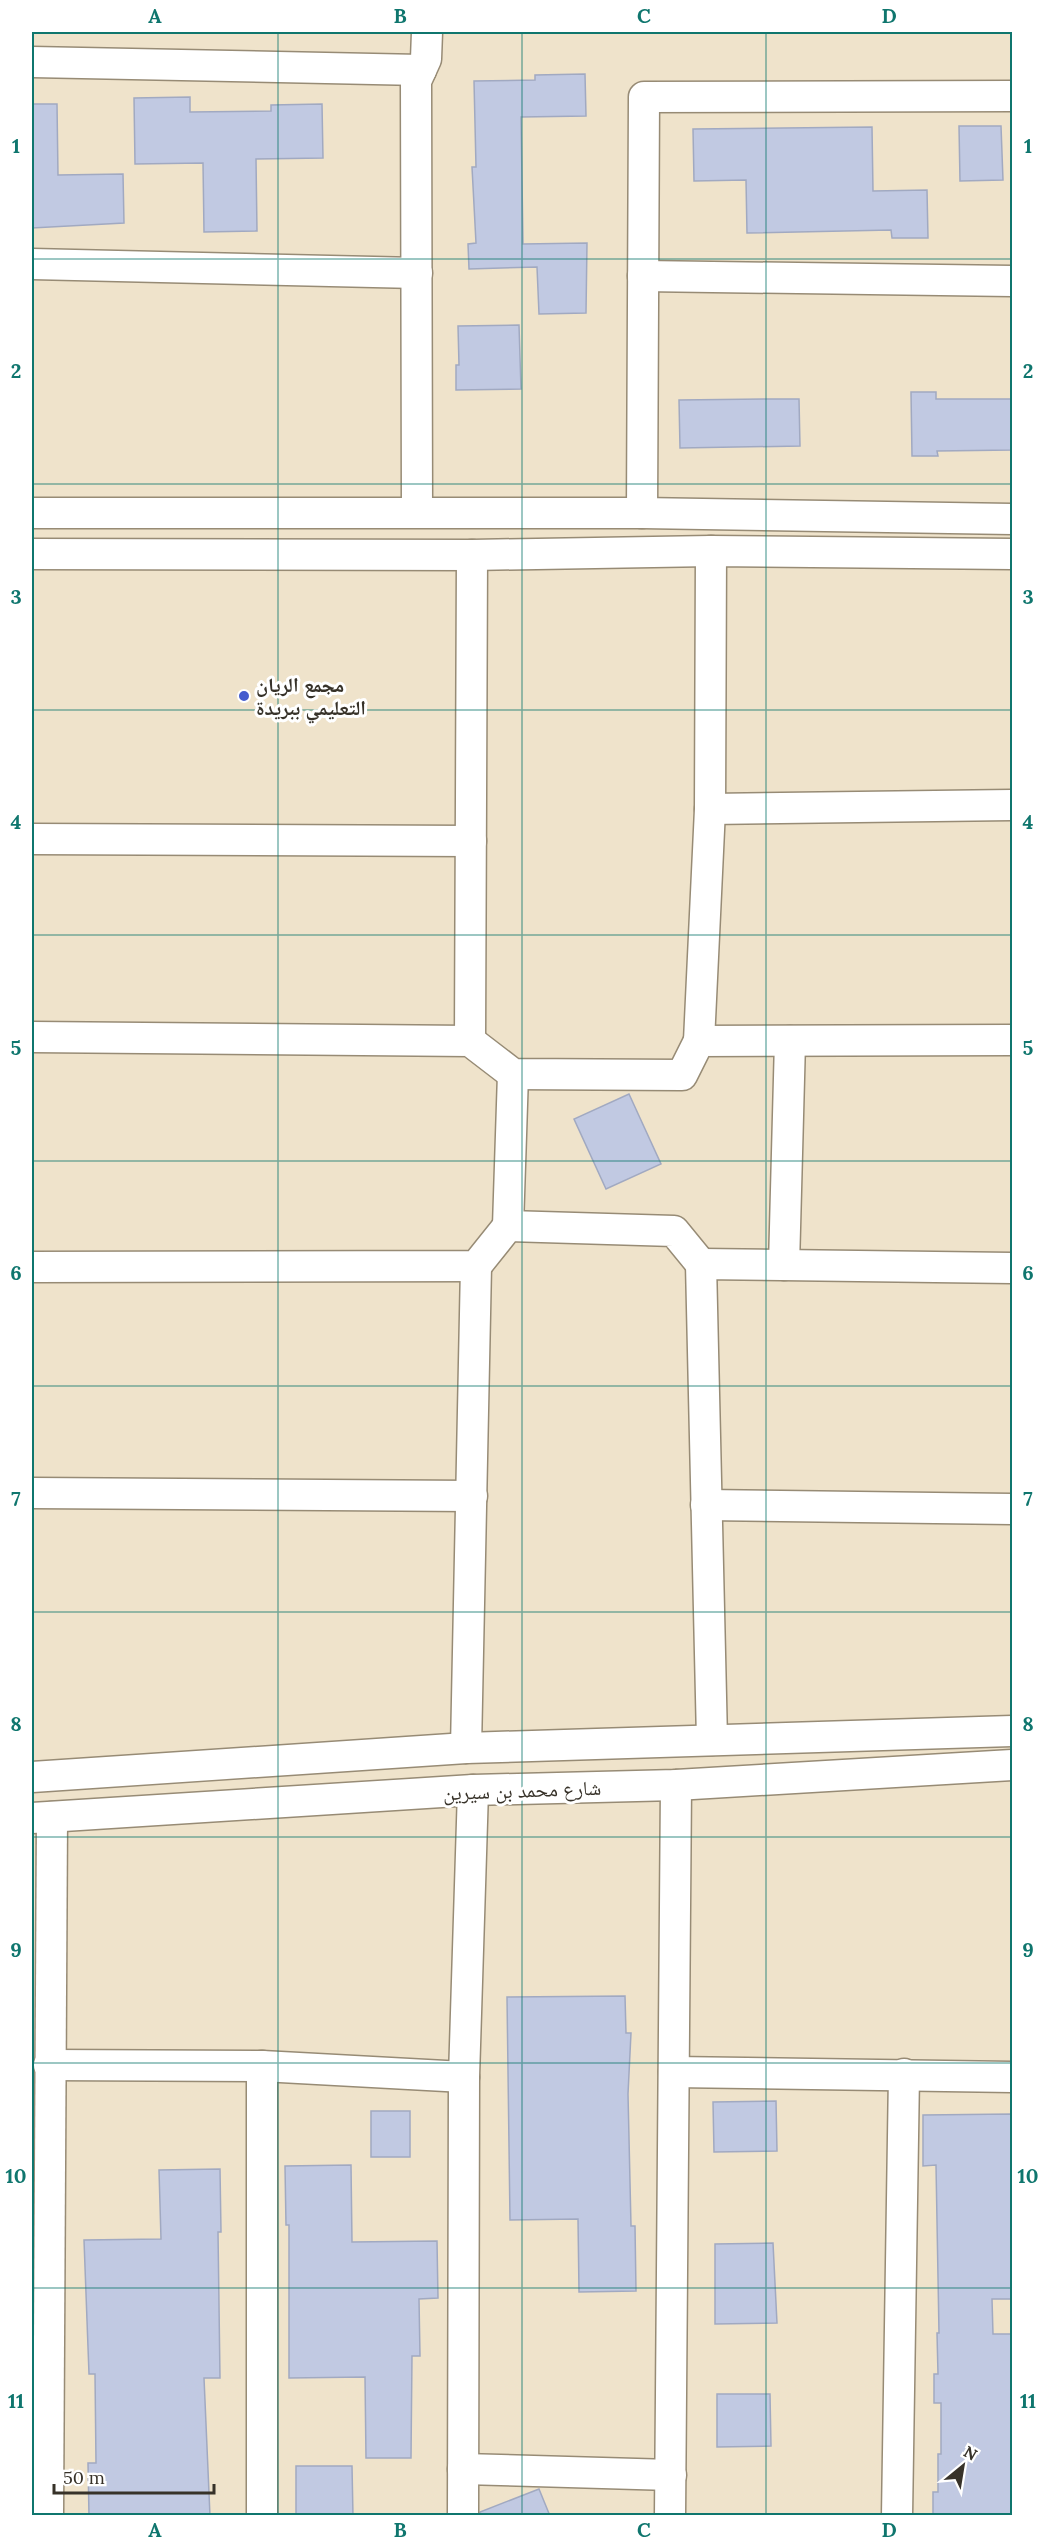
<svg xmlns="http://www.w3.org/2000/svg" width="1044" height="2547" viewBox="0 0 1044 2547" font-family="Lora,'Noto Naskh Arabic',serif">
	<rect width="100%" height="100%" fill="#efe3cb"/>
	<g fill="#c1c9e2" stroke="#a1a9c1" stroke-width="1.5">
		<path d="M 585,74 L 586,116 L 521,117 L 523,244 L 587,243 L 586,313 L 539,314 L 537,267 L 469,269 L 468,244 L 476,243 L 472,167 L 476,167 L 474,81 L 535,80 L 535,75 Z"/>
		<path d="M 190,97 L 190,112 L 271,111 L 271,105 L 322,104 L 323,158 L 256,159 L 257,231 L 204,232 L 203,163 L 135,164 L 134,98 Z"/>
		<path d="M 32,104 L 57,104 L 58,175 L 123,174 L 124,223 L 32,228 Z"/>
		<path d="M 959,126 L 1001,126 L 1003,180 L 960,181 Z"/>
		<path d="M 872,127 L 873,191 L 927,190 L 928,238 L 892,238 L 891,230 L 747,233 L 746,180 L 694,181 L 693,129 Z"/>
		<path d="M 519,325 L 521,389 L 456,390 L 456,365 L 459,365 L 458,326 Z"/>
		<path d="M 911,392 L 936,392 L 936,399 L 1012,399 L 1012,450 L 937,451 L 938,456 L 912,456 Z"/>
		<path d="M 769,399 L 799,399 L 800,446 L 680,448 L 679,400 Z"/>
		<path d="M 629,1094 L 661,1164 L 606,1189 L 574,1119 Z"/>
		<path d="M 625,1996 L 626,2033 L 631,2033 L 628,2094 L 631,2226 L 635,2226 L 636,2291 L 579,2292 L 578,2219 L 510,2220 L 507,1997 Z"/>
		<path d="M 776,2101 L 777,2151 L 714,2152 L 713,2102 Z"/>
		<rect x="371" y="2111" width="39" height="46"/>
		<path d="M 1012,2114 L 1012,2299 L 992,2299 L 993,2334 L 1012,2334 L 1012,2516 L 933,2516 L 933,2492 L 938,2492 L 938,2454 L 941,2454 L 941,2403 L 934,2403 L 934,2374 L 938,2374 L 937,2333 L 939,2333 L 936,2165 L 923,2166 L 923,2115 Z"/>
		<path d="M 351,2165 L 352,2242 L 437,2241 L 438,2298 L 419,2299 L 420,2356 L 412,2356 L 411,2458 L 366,2458 L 365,2377 L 289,2378 L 289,2225 L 286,2225 L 285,2166 Z"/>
		<path d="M 220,2169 L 221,2232 L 218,2232 L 220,2378 L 204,2378 L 210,2516 L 89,2516 L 88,2463 L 96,2463 L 95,2374 L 89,2374 L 84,2240 L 161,2239 L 159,2170 Z"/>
		<path d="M 773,2243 L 777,2323 L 715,2324 L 715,2244 Z"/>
		<path d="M 717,2394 L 770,2394 L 771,2446 L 717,2447 Z"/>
		<path d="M 296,2466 L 352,2466 L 353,2516 L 296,2516 Z"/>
		<path d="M 539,2489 L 550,2516 L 480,2516 L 480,2512 Z"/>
	</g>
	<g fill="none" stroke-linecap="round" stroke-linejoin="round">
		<g stroke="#978b75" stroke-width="33">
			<g id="minor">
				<path d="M 32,62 L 421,70"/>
				<path d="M 32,264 L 417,273"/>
				<path d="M 643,276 L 1012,281"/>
				<path d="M 417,512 L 416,81 L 426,59 L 427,32"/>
				<path d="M 32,513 L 642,513 L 1012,519"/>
				<path d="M 642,513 L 644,97 L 1012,96"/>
				<path d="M 32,554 L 472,555 L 711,551 L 1012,554"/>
				<path d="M 710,809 L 1012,805"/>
				<path d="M 32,839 L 471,841"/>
				<path d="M 32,1037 L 470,1041 L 513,1074 L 682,1075 L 699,1041 L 1012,1040"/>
				<path d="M 470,1041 L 472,555"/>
				<path d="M 699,1041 L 710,809 L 711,551"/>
				<path d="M 508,1226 L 513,1074"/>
				<path d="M 784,1265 L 790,1041"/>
				<path d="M 32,1267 L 476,1266 L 508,1226 L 674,1231 L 701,1264"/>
				<path d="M 32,1493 L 472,1496"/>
				<path d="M 706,1505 L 1012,1509"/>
				<path d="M 712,1740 L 701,1264 L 1012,1268"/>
				<path d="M 466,1748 L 476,1266"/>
				<path d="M 32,1777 L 466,1748 L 1012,1731"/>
				<path d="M 32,1818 L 473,1790 L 676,1785 L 1012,1765"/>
				<path d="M 49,2065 L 262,2066 L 464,2077"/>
				<path d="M 674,2072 L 1012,2077"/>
				<path d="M 463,2469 L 671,2475"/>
				<path d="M 48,2516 L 52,1817"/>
				<path d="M 262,2516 L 262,2066"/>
				<path d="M 463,2516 L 464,2077 L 473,1790"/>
				<path d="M 670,2516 L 676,1785"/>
				<path d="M 897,2516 L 904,2074"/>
			</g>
		</g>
		<use href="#minor" stroke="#fff" stroke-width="30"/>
	</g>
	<path fill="none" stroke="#0f766e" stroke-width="1.5" stroke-opacity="0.55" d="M 278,32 L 278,2516M 522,32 L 522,2516M 766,32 L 766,2516M 32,259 L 1012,259M 32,484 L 1012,484M 32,710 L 1012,710M 32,935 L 1012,935M 32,1161 L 1012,1161M 32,1386 L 1012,1386M 32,1612 L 1012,1612M 32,1837 L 1012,1837M 32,2063 L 1012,2063M 32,2288 L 1012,2288"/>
	<circle fill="#435bce" stroke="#fff" stroke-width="2" cx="244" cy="696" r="6"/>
	<g text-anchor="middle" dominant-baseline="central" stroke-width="6" stroke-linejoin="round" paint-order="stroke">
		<g font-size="20" font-weight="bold" fill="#373229" stroke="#fff" text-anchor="start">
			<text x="256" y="684">مجمع الريان<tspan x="256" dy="23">التعليمي ببريدة</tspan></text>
		</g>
		<g font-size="20" fill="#373229" stroke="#fff">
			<text transform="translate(522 1790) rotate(-2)">شارع محمد بن سيرين</text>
		</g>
	</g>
	<rect width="1044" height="2547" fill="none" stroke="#ffffff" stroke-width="66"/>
	<g transform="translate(963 2466) rotate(30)" stroke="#ffffff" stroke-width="4.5" paint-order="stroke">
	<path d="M0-4.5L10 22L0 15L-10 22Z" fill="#373229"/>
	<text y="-9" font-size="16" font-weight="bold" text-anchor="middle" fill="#373229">N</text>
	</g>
	<path d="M54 2484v9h160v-9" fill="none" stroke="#373229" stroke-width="3"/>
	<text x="63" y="2484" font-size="18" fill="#373229" stroke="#ffffff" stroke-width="4.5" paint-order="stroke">50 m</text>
	<rect x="33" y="33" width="978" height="2481" fill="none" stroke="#0f766e" stroke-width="2"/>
	<g font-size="20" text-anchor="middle" font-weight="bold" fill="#0f766e">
		<text x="155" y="23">A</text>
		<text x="400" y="23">B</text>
		<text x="644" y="23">C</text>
		<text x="889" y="23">D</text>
		<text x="16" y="153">1</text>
		<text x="1028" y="153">1</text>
		<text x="16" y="378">2</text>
		<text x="1028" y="378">2</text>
		<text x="16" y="604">3</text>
		<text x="1028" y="604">3</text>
		<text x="16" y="829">4</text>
		<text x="1028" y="829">4</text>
		<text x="16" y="1055">5</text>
		<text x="1028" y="1055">5</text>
		<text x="16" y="1280">6</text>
		<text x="1028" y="1280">6</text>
		<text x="16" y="1506">7</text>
		<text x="1028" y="1506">7</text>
		<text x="16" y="1731">8</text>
		<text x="1028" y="1731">8</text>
		<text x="16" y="1957">9</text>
		<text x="1028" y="1957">9</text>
		<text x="16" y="2183">10</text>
		<text x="1028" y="2183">10</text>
		<text x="16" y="2408">11</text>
		<text x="1028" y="2408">11</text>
		<text x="155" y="2537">A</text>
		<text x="400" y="2537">B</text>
		<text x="644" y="2537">C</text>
		<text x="889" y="2537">D</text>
	</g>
</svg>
